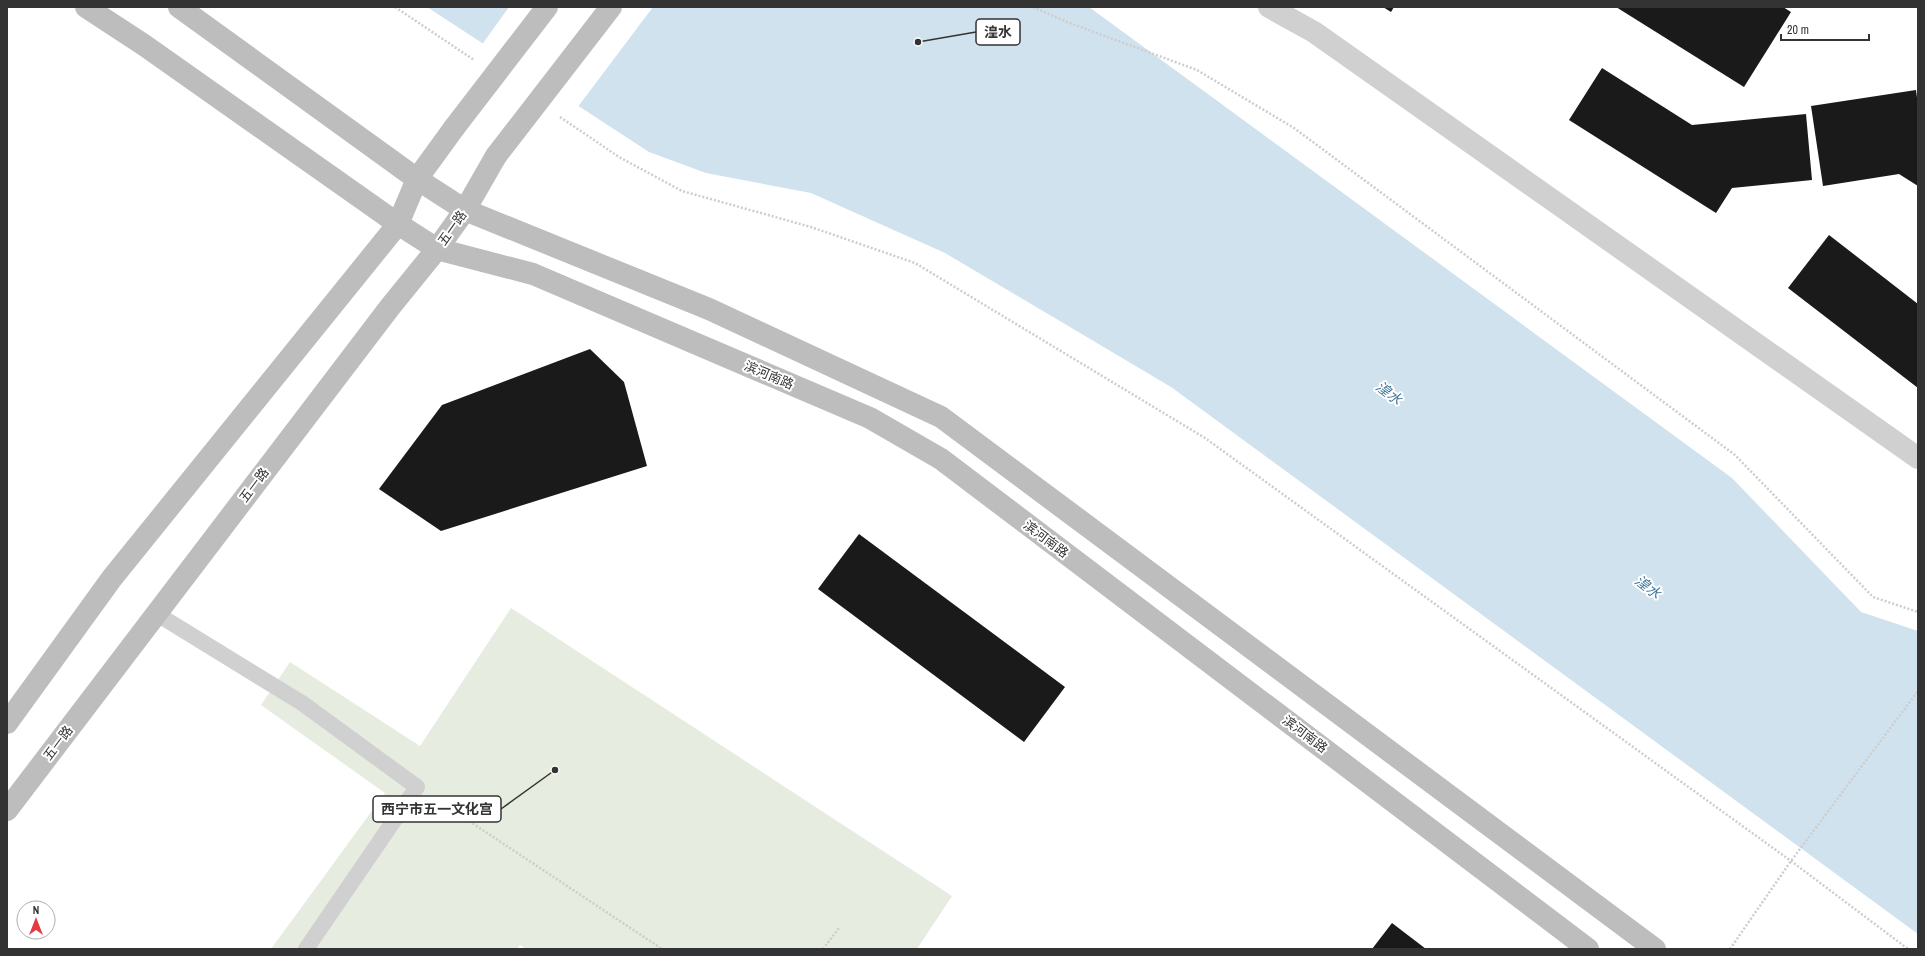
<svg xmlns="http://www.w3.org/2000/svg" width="1925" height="956" viewBox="0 0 1925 956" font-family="'Archivo Narrow','Noto Sans SC',sans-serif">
	<rect width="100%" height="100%" fill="#fff"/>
	<path fill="#e6ecdf" d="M 511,608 L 952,896 L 917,949 L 526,949 L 520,945 L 517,949 L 271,949 L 385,793 L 261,705 L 290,662 L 420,746 Z"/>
	<path fill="#cfe2ee" d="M 427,7 L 1089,7 L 1732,478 L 1861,612 L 1918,631 L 1918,934 L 1171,387 L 945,253 L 811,193 L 706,173 L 649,152 Z"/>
	<path fill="#fff" d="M 509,7 L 653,7 L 577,108 L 481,46 Z"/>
	<g fill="#1a1a1a">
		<path d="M 1383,7 L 1394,7 L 1391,12 Z"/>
		<path d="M 1616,7 L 1783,7 L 1791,12 L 1744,87 Z"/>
		<path d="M 1602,68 L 1692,125 L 1806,114 L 1812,180 L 1732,188 L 1716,213 L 1569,120 Z"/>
		<path d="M 1916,90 L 1918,105 L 1918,186 L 1899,174 L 1823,186 L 1811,106 Z"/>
		<path d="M 1829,235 L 1918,304 L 1918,388 L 1788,288 Z"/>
		<path d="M 590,349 L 624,382 L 647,466 L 441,531 L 379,489 L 442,405 Z"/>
		<path d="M 859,534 L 1065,687 L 1024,742 L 818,589 Z"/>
		<path d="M 1392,923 L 1426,949 L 1372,949 Z"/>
	</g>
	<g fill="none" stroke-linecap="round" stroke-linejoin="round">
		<g stroke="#cdcdcd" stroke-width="2.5" stroke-dasharray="2 2" stroke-linecap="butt">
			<path d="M 395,7 L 474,60"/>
			<path d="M 1033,7 L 1067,22 L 1197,70 L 1294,128 L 1735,455 L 1873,597 L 1918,612"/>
			<path d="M 560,117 L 619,157 L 682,191 L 811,227 L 915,263 L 1205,438 L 1791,861 L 1908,949"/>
			<path d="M 436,799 L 662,949"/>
			<path d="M 823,949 L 839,928"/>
			<path d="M 1730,949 L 1791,861 L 1918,691"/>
		</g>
		<path stroke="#d0d0d0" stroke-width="16" d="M 157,614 L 302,703 L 417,787 L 306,949"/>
		<path stroke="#d0d0d0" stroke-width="22" d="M 1269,7 L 1314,32 L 1918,458"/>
		<g stroke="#bdbdbd" stroke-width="22">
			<path d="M 86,7 L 144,45 L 398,224 L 437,249 L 533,274 L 870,418 L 941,459 L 1588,949"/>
			<path d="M 179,7 L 417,179 L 465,210 L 709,309 L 941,417 L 1655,949"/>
			<path d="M 7,723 L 112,578 L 398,224 L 417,179 L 454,128"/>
			<path d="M 7,810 L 390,307 L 437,249 L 465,210 L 496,156"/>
		</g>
		<g stroke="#bdbdbd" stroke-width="22">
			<path d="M 454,128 L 547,7"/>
			<path d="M 496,156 L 611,7"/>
		</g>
	</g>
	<g text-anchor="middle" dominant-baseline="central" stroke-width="4" stroke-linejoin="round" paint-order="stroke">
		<g font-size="13" fill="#333" stroke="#fff">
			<text transform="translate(452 228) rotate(-55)">五一路</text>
			<text transform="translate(769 375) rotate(23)">滨河南路</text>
			<text transform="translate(254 485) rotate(-53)">五一路</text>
			<text transform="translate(1046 539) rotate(37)">滨河南路</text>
			<text transform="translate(1305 734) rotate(37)">滨河南路</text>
			<text transform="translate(58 743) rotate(-53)">五一路</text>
		</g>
		<g font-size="14" font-style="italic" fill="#3f7597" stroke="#fff">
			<text transform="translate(1389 393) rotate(37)">湟水</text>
			<text transform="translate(1648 587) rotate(37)">湟水</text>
		</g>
	</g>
	<path fill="none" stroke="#333" stroke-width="1.5" d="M918 42L976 32M555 770L501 809"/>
	<g fill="#333" stroke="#fff" stroke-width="1.5">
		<circle cx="918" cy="42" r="4"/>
		<circle cx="555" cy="770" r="4"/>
	</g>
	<g fill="#fff" stroke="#333" stroke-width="1.5">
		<rect x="976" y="19" width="44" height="26" rx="4"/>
		<rect x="373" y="796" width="128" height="26" rx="4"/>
	</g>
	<g font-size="14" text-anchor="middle" font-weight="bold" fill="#333">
		<text x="998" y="37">湟水</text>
		<text x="437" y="814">西宁市五一文化宫</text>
	</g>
	<rect width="1925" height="956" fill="none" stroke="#333333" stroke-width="16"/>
	<g transform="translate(36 920)"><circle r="19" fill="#ffffff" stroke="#adadad"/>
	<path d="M0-3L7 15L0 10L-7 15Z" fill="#e63946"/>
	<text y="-6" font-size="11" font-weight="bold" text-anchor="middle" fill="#333333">N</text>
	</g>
	<path d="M1781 34v6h88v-6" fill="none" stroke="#333333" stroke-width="2"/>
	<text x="1787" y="34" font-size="12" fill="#333333" stroke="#ffffff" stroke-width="3" paint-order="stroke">20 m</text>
</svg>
